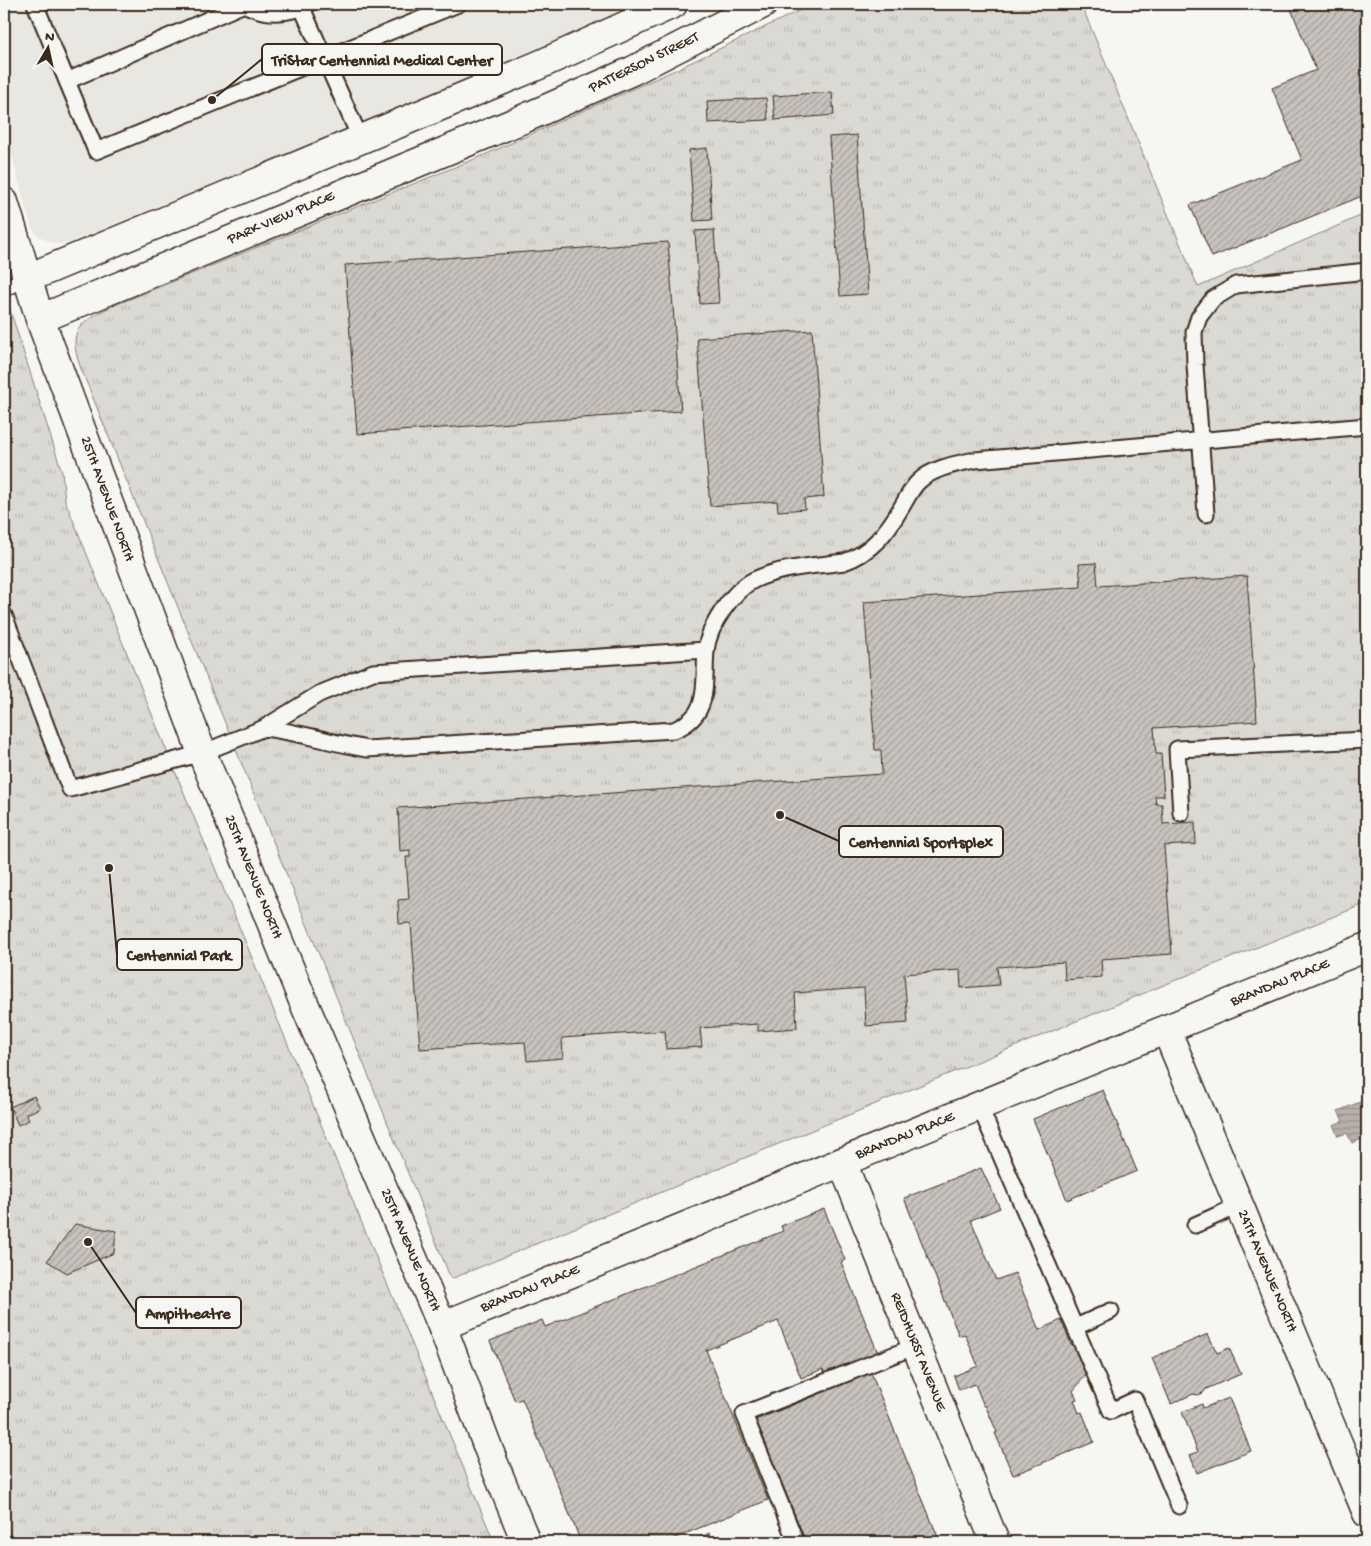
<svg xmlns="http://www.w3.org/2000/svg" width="1371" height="1546" viewBox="0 0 1371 1546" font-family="'Gochi Hand',sans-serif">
	<defs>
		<pattern id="park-tufts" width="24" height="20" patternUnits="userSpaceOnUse" patternTransform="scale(1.25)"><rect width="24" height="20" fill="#dad9d3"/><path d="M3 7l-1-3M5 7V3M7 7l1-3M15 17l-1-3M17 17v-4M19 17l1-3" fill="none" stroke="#bcbab5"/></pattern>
		<pattern id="water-rules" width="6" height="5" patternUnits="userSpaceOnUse" patternTransform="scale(1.25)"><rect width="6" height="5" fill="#b6b0a9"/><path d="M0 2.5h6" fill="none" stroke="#958f89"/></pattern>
		<pattern id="building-hatch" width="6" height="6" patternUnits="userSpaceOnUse" patternTransform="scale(1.25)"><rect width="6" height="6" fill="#c8c3be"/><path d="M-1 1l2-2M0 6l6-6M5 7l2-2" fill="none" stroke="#a49f9a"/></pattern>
	</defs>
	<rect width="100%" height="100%" fill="#f6f6f2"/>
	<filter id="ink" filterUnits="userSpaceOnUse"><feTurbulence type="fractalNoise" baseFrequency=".02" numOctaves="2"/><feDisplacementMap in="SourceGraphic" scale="10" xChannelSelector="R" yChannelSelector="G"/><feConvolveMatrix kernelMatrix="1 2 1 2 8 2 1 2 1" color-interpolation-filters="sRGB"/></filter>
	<g filter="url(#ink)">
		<path fill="#e8e7e2" d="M 4,4 L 637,4 L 486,73 L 68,243 L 59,244 L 51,242 L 37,235 L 32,228 L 27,212 L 4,126 Z"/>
		<g fill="url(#park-tufts)" stroke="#8a8278">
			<path d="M 813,4 L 1081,4 L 1198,287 L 1367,213 L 1367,903 L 1181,978 L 451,1279 L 80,366 C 67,329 80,323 110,307 L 482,156 L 673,71 Z"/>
			<path d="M 4,291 L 62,472 L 65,500 C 205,849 351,1195 494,1542 L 4,1542 Z"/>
		</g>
		<path fill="url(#water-rules)" stroke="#857a71" d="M 1367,1099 L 1367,1137 L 1352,1143 L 1347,1133 L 1338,1136 L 1333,1125 L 1343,1121 L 1338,1111 Z"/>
		<g fill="url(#building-hatch)" stroke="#3b2a1e">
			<path d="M 1289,4 L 1367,4 L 1367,194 L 1212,257 L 1190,205 L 1302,160 L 1272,88 L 1316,70 Z"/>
			<path d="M 832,92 L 834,115 L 775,120 L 773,96 Z"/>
			<path d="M 766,98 L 768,120 L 708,123 L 707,101 Z"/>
			<path d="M 857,135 L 868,294 L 840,296 L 829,137 Z"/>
			<path d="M 707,148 L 712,220 L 694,221 L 689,150 Z"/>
			<path d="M 714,230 L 719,303 L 700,304 L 695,231 Z"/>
			<path d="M 668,242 L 681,411 L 357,434 L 345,265 Z"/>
			<path d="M 812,330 L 824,497 L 804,499 L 805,509 L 793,510 L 778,511 L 777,501 L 710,506 L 697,338 Z"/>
			<path d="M 1096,563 L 1098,586 L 1247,576 L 1257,721 L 1154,728 L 1156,754 L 1161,754 L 1164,796 L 1155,796 L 1156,804 L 1162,804 L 1163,824 L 1195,822 L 1196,844 L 1164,846 L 1172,954 L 1101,959 L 1102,977 L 1065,980 L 1064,962 L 997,967 L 999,985 L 961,988 L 960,970 L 904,974 L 908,1023 L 866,1026 L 864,988 L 795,993 L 797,1028 L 758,1031 L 758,1024 L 700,1028 L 702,1047 L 666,1049 L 665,1031 L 562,1038 L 563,1058 L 527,1061 L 525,1042 L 420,1049 L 411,923 L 399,924 L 398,900 L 409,899 L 406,857 L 410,857 L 410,850 L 400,851 L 398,808 L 882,774 L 881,750 L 875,750 L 864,602 L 1081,587 L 1079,564 Z"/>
			<path d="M 1103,1090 L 1137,1171 L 1067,1200 L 1033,1119 Z"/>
			<path d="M 34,1096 L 40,1108 L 26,1114 L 29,1120 L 18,1125 L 10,1107 Z"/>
			<path d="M 981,1168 L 1000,1208 L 971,1220 L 996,1280 L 1015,1273 L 1039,1330 L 1061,1320 L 1071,1344 L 1081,1348 L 1090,1370 L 1073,1391 L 1077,1399 L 1074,1400 L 1079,1413 L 1082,1412 L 1094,1442 L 1013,1475 L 995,1433 L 997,1432 L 985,1405 L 984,1406 L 975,1384 L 959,1390 L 954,1376 L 978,1366 L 965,1334 L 959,1336 L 904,1198 Z"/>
			<path d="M 824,1209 L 845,1260 L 841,1262 L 878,1353 L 825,1374 L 823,1369 L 801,1378 L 778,1321 L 706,1350 L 768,1500 L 665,1542 L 581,1542 L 522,1399 L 515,1401 L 490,1341 L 542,1320 L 545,1327 L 783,1231 L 781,1226 Z"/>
			<path d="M 75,1224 L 116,1231 L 114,1253 L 67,1273 L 47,1261 Z"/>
			<path d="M 1208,1334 L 1217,1353 L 1229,1348 L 1241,1374 L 1206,1389 L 1203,1393 L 1198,1395 L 1193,1394 L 1171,1404 L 1152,1358 Z"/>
			<path d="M 871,1373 L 940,1542 L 806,1542 L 756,1420 Z"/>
			<path d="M 1229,1398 L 1251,1451 L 1197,1473 L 1190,1455 L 1198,1452 L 1182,1412 L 1202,1404 L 1203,1408 Z"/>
			<path d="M 709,1533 L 712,1542 L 687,1542 L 704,1536 Z"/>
		</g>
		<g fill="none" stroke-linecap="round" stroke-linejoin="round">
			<g stroke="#3b2a1e" stroke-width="19">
				<g id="service">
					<path d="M 35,4 L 96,151 L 458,4"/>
					<path d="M 244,4 C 264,15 289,15 309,4"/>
					<path d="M 302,8 L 361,140"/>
					<path d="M 67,81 L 244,4"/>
					<path d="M 4,288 L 28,278"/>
					<path d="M 1206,514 L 1195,365 L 1194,332 L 1199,317 L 1213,299 L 1236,285 L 1367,271"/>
					<path d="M 4,615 L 70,789 L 202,753 L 264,728 L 319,694 L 373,672 L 706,650"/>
					<path d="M 264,728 C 299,732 332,743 367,749 L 674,730 C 712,715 703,683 706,651 C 708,627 732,591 754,580 C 781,567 815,566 844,562 C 871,553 887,532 901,508 C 906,500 911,489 918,482 C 932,468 956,464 975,460 L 1367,426"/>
					<path d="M 1181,813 L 1177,749 L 1367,740"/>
					<path d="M 979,1105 L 1111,1411 L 1135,1400 L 1179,1506"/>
					<path d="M 1195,1225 L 1240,1205"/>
					<path d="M 1076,1327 L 1111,1311"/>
					<path d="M 796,1542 L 744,1414 L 916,1346"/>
				</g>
			</g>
			<g stroke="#3b2a1e" stroke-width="31">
				<g id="minor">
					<path d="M 4,202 L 40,319 L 202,753 L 304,1003 L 442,1326 L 493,1461 L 526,1542"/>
					<path d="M 28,278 L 539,65 L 673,4"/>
					<path d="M 40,319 L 523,119 L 632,71 L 763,4"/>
					<path d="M 1166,1029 L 1367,1513"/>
					<path d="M 842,1162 L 995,1542"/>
					<path d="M 442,1326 L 1367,947"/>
				</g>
			</g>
			<use href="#service" stroke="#f6f6f2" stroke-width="15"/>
			<use href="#minor" stroke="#f6f6f2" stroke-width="28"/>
		</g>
	</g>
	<g text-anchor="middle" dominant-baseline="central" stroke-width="4" stroke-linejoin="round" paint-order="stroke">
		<g font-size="15" fill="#3b2a1e" stroke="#f6f6f2">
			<text transform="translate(644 63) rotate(-26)">PATTERSON STREET</text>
			<text transform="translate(281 218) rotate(-23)">PARK VIEW PLACE</text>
			<text transform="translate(107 499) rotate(70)">25TH AVENUE NORTH</text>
			<text transform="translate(253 877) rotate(68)">25TH AVENUE NORTH</text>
			<text transform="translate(1280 983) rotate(-22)">BRANDAU PLACE</text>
			<text transform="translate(905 1136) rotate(-22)">BRANDAU PLACE</text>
			<text transform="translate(410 1250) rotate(67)">25TH AVENUE NORTH</text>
			<text transform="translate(1267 1271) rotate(67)">24TH AVENUE NORTH</text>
			<text transform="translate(530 1289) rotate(-22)">BRANDAU PLACE</text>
			<text transform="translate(918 1352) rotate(68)">REIDHURST AVENUE</text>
		</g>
	</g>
	<path fill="none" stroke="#3b2a1e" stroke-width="2" d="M212 100L262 59M780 815L839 841M109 868L117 955M88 1242L136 1313"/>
	<g fill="#3b2a1e" stroke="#f6f6f2" stroke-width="2">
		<circle cx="212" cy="100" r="5"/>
		<circle cx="780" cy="815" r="5"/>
		<circle cx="109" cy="868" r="5"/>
		<circle cx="88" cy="1242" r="5"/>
	</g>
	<g fill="#f6f6f2" stroke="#3b2a1e" stroke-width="2">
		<rect x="262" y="44" width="240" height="31" rx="5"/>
		<rect x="839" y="826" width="164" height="31" rx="5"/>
		<rect x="117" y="939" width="125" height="31" rx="5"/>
		<rect x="136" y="1297" width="105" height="31" rx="5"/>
	</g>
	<g font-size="16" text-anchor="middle" font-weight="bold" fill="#3b2a1e">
		<text x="382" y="65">TriStar Centennial Medical Center</text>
		<text x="921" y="847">Centennial Sportsplex</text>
		<text x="179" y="960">Centennial Park</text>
		<text x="188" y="1318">Ampitheatre</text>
	</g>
	<rect width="1371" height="1546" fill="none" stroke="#f6f6f2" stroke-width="20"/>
	<rect x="10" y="10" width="1351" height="1526" fill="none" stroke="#3b2a1e" stroke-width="2" filter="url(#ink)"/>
	<g transform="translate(48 48) rotate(9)" stroke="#f6f6f2" stroke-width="4" paint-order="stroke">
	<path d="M0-4L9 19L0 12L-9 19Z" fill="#3b2a1e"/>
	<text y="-8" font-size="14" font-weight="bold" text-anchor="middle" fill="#3b2a1e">N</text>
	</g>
</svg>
